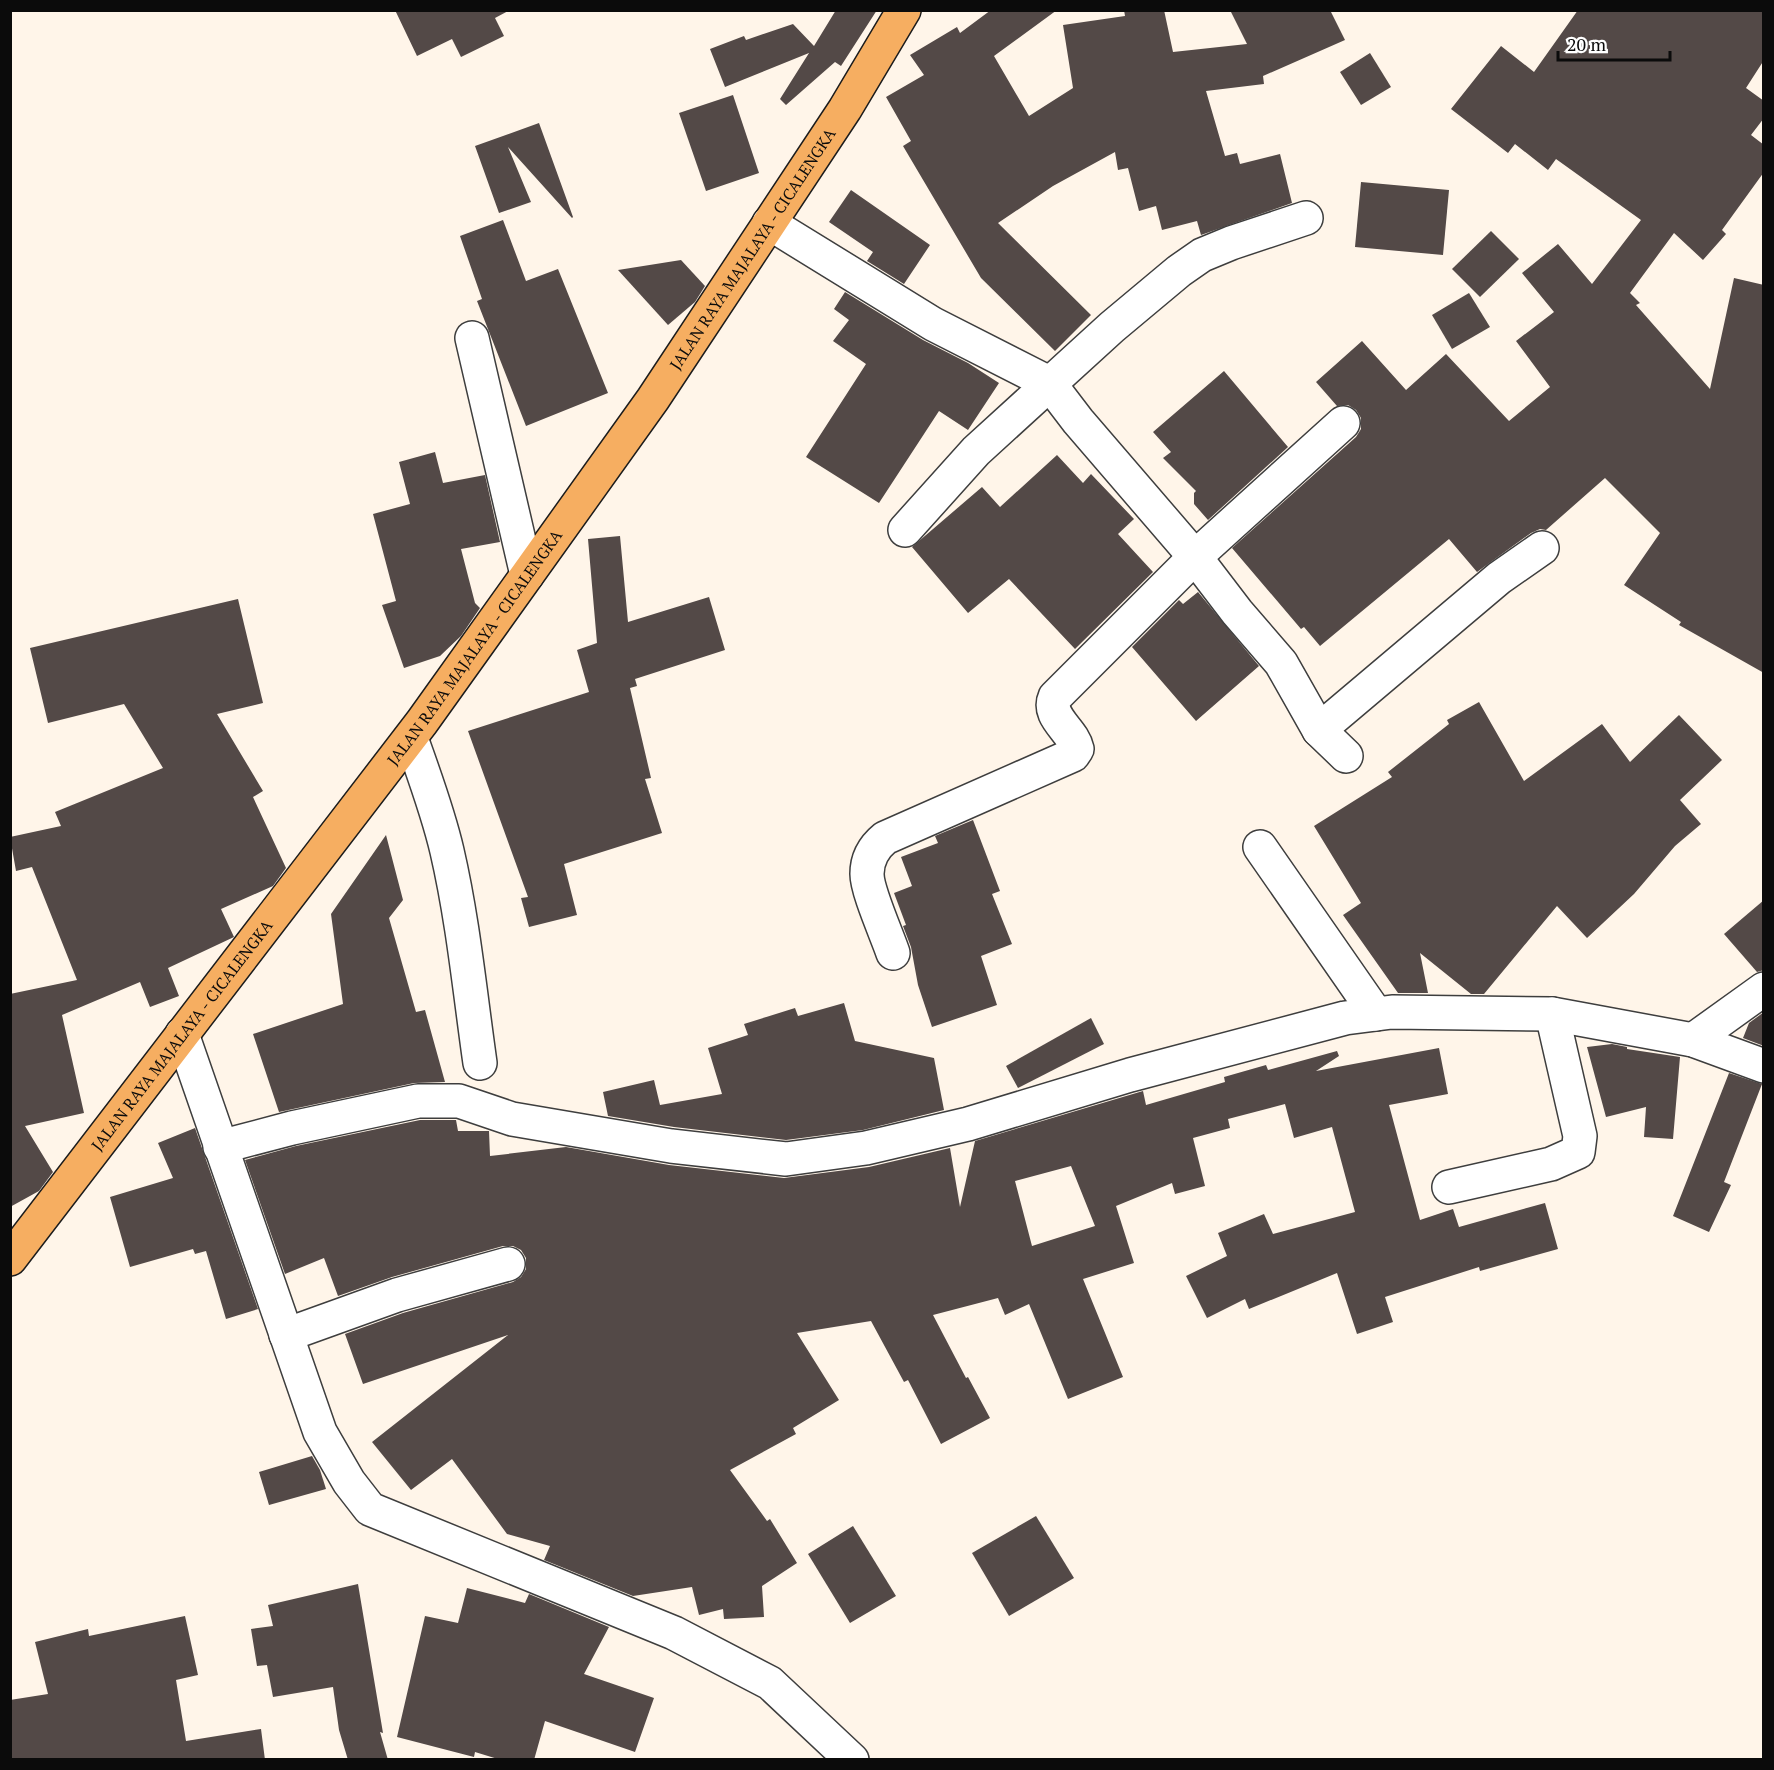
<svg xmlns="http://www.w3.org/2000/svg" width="1774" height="1770" viewBox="0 0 1774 1770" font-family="'PT Serif',serif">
	<rect width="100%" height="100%" fill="#fff5e9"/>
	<g fill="#534947" fill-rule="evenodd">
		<path d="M 395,10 L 510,10 L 495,18 L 504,36 L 461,57 L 452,39 L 417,56 Z"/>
		<path d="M 836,10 L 877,10 L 841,66 L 835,62 L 786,105 L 780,99 L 809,53 L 725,87 L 710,49 L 744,36 L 746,40 L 793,24 L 814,46 Z"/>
		<path d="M 991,10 L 1057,10 L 994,56 L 1029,116 L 1073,88 L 1063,25 L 1125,16 L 1124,10 L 1164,10 L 1173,52 L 1247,44 L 1230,10 L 1330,10 L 1345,40 L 1263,76 L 1264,84 L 1206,91 L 1225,156 L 1237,153 L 1240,164 L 1280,154 L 1292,203 L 1201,235 L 1197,221 L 1162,230 L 1156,206 L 1139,211 L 1128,168 L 1118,170 L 1115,152 L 1053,186 L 998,223 L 1091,315 L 1055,351 L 981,278 L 903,146 L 911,141 L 886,97 L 924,75 L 910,55 L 957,27 L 960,33 Z"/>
		<path d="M 1578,10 L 1764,10 L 1764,60 L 1746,88 L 1764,101 L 1764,118 L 1751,135 L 1764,145 L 1764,172 L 1722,230 L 1726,234 L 1703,260 L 1674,233 L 1630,293 L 1640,303 L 1636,305 L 1710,389 L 1734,278 L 1764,285 L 1764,673 L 1679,625 L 1681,622 L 1624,585 L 1660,533 L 1605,478 L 1546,530 L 1540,529 L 1531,533 L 1477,572 L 1449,539 L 1320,646 L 1304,627 L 1301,629 L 1232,548 L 1356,437 L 1361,429 L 1361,418 L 1356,410 L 1348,405 L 1337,406 L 1316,382 L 1362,341 L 1406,390 L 1446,354 L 1509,421 L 1550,387 L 1516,341 L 1554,312 L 1522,273 L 1558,244 L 1592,284 L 1641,220 L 1556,159 L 1548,170 L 1515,144 L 1508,153 L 1451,109 L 1501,46 L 1534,72 Z"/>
		<path d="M 1370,53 L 1391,87 L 1361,105 L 1340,72 Z"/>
		<path d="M 733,95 L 759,173 L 706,191 L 679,113 Z"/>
		<path d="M 539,123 L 573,217 L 572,218 L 508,147 L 531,202 L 499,213 L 475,146 Z"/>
		<path d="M 1361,182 L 1449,190 L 1443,255 L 1355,247 Z"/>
		<path d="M 851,190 L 930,245 L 904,284 L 867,261 L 873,252 L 829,222 Z"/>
		<path d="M 503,220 L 526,281 L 558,269 L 608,393 L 526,426 L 477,301 L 482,299 L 460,236 Z"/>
		<path d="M 1491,231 L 1519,259 L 1480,297 L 1452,269 Z"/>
		<path d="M 681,260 L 705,286 L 695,302 L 668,325 L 618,270 Z"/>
		<path d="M 845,292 L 923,340 L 968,363 L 999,383 L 968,430 L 939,411 L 879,503 L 806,457 L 866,364 L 833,341 L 849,320 L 834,309 Z"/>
		<path d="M 1469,293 L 1490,327 L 1452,349 L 1432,315 Z"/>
		<path d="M 1224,371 L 1288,447 L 1208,520 L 1194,504 L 1194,493 L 1196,491 L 1163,458 L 1171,452 L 1153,432 Z"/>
		<path d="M 435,452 L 443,483 L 485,475 L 500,542 L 461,549 L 475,603 L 480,608 L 461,636 L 440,656 L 404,668 L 382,605 L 396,601 L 373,514 L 410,504 L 399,462 Z"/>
		<path d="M 1057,455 L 1083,483 L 1091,474 L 1134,519 L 1118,534 L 1153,572 L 1075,649 L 1009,579 L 968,613 L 912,547 L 982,487 L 1000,507 Z"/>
		<path d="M 620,536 L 628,622 L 709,597 L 725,650 L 635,679 L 637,686 L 630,688 L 651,778 L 645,779 L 662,833 L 564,864 L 577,915 L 529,927 L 521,898 L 528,897 L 468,731 L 589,692 L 577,650 L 597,643 L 588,539 Z"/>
		<path d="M 1198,592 L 1259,666 L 1196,721 L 1132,647 L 1179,600 L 1183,604 Z"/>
		<path d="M 238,599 L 263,703 L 217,714 L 263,791 L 253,797 L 286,868 L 273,886 L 221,909 L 234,937 L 168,968 L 179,996 L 150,1007 L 140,982 L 62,1015 L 84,1113 L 25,1126 L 53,1172 L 39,1191 L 10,1207 L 10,994 L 77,980 L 32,867 L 16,871 L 10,837 L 61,826 L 55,812 L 163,768 L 124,704 L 48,723 L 30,648 Z"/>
		<path d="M 1479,702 L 1524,781 L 1602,724 L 1630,762 L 1679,715 L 1722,760 L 1680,800 L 1701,824 L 1675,846 L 1634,894 L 1587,938 L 1557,906 L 1484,994 L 1471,994 L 1420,953 L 1428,993 L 1398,993 L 1343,915 L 1361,903 L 1314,826 L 1392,777 L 1388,772 L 1449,724 L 1447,720 Z"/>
		<path d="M 973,820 L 1000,891 L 992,894 L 1012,944 L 981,956 L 997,1005 L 932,1027 L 918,985 L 911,947 L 903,926 L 906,925 L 894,893 L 912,886 L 901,857 L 938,843 L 935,836 Z"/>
		<path d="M 386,835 L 403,900 L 389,918 L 416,1012 L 425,1010 L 445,1082 L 414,1083 L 279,1112 L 253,1034 L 343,1004 L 331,914 Z"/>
		<path d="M 1764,900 L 1764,970 L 1757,972 L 1724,934 Z"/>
		<path d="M 844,1003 L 855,1041 L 934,1058 L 944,1110 L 863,1130 L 786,1140 L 674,1127 L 608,1116 L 603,1092 L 654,1080 L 660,1105 L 722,1094 L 708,1048 L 748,1035 L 744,1024 L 795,1008 L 798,1016 Z"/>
		<path d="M 1764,1012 L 1764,1046 L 1743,1038 L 1749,1023 Z"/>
		<path d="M 1091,1018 L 1104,1044 L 1018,1088 L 1006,1066 Z"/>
		<path d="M 1612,1044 L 1627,1047 L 1627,1049 L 1680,1057 L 1673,1139 L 1644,1137 L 1646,1107 L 1606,1117 L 1587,1047 Z"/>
		<path d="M 1439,1048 L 1448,1094 L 1389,1105 L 1420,1220 L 1453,1209 L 1459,1227 L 1545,1203 L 1558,1249 L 1480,1271 L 1479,1267 L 1385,1297 L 1393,1322 L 1357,1334 L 1337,1273 L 1249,1309 L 1245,1299 L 1207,1318 L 1186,1276 L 1227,1256 L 1218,1233 L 1264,1214 L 1273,1234 L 1355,1212 L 1332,1127 L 1294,1138 L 1285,1104 L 1228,1119 L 1230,1128 L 1193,1138 L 1205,1186 L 1175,1194 L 1172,1183 L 1116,1206 L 1134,1263 L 1083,1279 L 1123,1377 L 1068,1399 L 1029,1304 L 1005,1315 L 998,1298 L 933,1315 L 966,1378 L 968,1377 L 990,1418 L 941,1444 L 908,1380 L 904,1382 L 871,1321 L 797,1333 L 839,1400 L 793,1428 L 796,1434 L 730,1470 L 767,1521 L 770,1519 L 797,1563 L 762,1586 L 764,1617 L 724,1619 L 723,1609 L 699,1615 L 692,1587 L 633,1596 L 544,1560 L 550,1546 L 507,1534 L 452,1459 L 411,1490 L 372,1442 L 508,1335 L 363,1384 L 345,1334 L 403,1313 L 513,1282 L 521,1277 L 526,1269 L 526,1258 L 521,1250 L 513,1246 L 503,1246 L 392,1277 L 338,1296 L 324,1258 L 285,1274 L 245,1160 L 296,1146 L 420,1120 L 456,1120 L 458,1131 L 489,1131 L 490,1156 L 566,1147 L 669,1165 L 784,1178 L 869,1167 L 950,1148 L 960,1207 L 975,1141 L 1143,1091 L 1146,1105 L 1225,1082 L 1224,1077 L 1266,1065 L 1268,1070 L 1337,1051 L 1339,1056 L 1316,1071 ZM 1071,1166 L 1095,1226 L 1032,1246 L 1015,1181 Z"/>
		<path d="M 1729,1073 L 1762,1084 L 1724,1182 L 1731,1185 L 1709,1232 L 1673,1216 Z"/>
		<path d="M 195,1128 L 258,1309 L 226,1319 L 206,1251 L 195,1254 L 193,1249 L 130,1267 L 110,1197 L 173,1178 L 158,1143 Z"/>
		<path d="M 312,1456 L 320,1470 L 326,1489 L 269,1505 L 259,1472 Z"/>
		<path d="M 1036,1516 L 1074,1578 L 1009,1616 L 972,1553 Z"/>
		<path d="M 853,1526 L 896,1596 L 850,1623 L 808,1554 Z"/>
		<path d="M 358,1584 L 383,1733 L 380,1732 L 388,1760 L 348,1760 L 339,1730 L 333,1687 L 273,1697 L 267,1665 L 257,1666 L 251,1629 L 273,1626 L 268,1605 Z"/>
		<path d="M 467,1588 L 525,1603 L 529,1594 L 609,1627 L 584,1674 L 654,1698 L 635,1752 L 545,1721 L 534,1760 L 501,1760 L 475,1752 L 474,1757 L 397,1737 L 425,1616 L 458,1623 Z"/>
		<path d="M 185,1616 L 198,1675 L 176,1680 L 186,1741 L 261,1729 L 265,1760 L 10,1760 L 10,1700 L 48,1694 L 35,1642 L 88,1629 L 89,1636 Z"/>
	</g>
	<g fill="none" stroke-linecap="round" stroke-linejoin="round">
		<g stroke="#3e3e3e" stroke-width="36">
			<g id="minor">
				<path d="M 769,223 L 933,324 L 1049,383 L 1078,421 L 1195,557 L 1237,612 L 1281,663 L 1319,730 L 1346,756"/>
				<path d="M 472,338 L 527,575"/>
				<path d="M 905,530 L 976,451 L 1112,327 L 1179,271 L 1202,255 L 1231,243 L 1306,218"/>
				<path d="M 1319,730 L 1499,578 L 1542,548"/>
				<path d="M 411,738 C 424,775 438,812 447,851 C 463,920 470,993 480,1063"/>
				<path d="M 1260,847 L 1376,1014"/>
				<path d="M 893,953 C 887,935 867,891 867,874 C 867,859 874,847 885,838 L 1073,755 L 1077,749 C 1073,730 1046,717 1055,697 L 1195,557 L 1343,423"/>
				<path d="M 182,1034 L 320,1432 L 349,1482 L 370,1509 L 674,1633 L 770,1683 L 852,1760"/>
				<path d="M 1693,1040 L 1764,989"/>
				<path d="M 220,1147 L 292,1128 L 418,1101 L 459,1101 L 512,1119 L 671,1146 L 786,1159 L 866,1148 L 968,1124 L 1130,1075 L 1345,1018 L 1392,1012 L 1552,1014 L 1693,1040 L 1764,1066"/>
				<path d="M 1449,1187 L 1551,1164 L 1578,1152 L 1580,1136 L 1552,1014"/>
				<path d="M 286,1335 L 397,1295 L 508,1264"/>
			</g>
		</g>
		<g stroke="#1c1c1c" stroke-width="36">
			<g id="major">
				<path id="s1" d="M 10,1259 L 422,722 L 653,399 L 845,109 L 904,10"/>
			</g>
		</g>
		<use href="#minor" stroke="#fff" stroke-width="33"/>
		<use href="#major" stroke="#f6ae61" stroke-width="33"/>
	</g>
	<g text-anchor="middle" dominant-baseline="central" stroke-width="6" stroke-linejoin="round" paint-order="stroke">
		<g font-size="16" fill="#0b0b0b" stroke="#fff">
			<text stroke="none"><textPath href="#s1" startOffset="1254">JALAN RAYA MAJALAYA - CICALENGKA</textPath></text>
			<text stroke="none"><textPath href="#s1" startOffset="768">JALAN RAYA MAJALAYA - CICALENGKA</textPath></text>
			<text stroke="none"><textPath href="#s1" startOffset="282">JALAN RAYA MAJALAYA - CICALENGKA</textPath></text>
		</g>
	</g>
	<rect width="1774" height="1770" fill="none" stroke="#0b0b0b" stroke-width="24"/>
	<path d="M1558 51v9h112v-9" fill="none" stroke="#0b0b0b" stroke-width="3"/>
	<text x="1567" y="51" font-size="18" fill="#0b0b0b" stroke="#ffffff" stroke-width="4.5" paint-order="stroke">20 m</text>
</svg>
